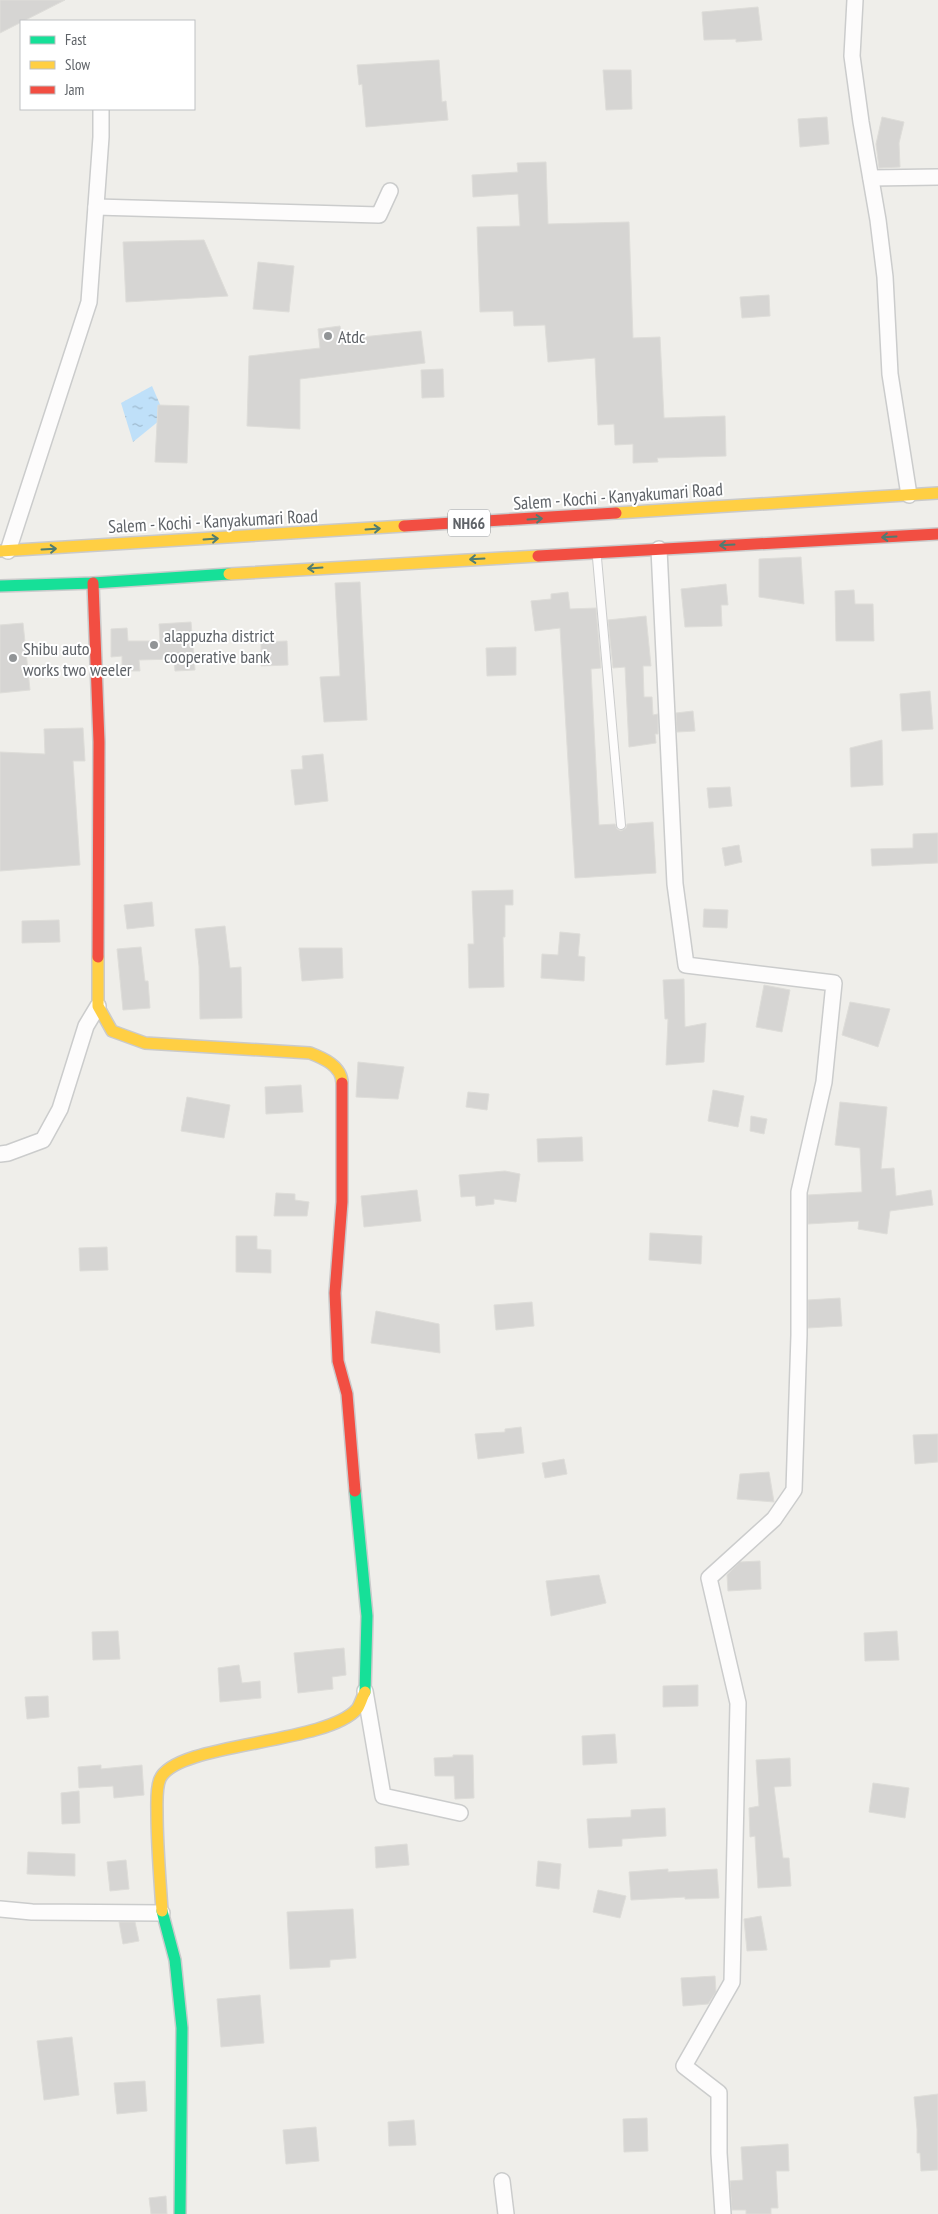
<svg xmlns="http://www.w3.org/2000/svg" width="938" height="2214" viewBox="0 0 938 2214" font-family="'PT Sans Narrow',sans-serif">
	<defs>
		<pattern id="water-ripples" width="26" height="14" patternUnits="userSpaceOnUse" patternTransform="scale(1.25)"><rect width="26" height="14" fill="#bfe0f9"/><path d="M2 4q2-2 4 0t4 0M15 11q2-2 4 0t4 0" fill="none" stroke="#9eb9cd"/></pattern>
	</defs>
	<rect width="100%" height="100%" fill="#efeeea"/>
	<path fill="url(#water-ripples)" d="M 152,386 L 165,416 L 133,442 L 121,403 Z"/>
	<g fill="#d6d5d3" stroke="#deddd9">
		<path d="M 0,0 L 65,0 L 0,33 Z"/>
		<path d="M 758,7 L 762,40 L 736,42 L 736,39 L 704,40 L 702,12 Z"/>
		<path d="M 439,60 L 442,102 L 446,101 L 448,120 L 366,127 L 362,84 L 359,85 L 357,65 Z"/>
		<path d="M 603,70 L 631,70 L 632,109 L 606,110 Z"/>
		<path d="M 827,117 L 829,144 L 800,147 L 798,119 Z"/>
		<path d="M 882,117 L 904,122 L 899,143 L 900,167 L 879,168 L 876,144 Z"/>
		<path d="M 546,162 L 548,224 L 629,222 L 633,338 L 660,337 L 664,418 L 725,416 L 726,456 L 657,458 L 658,462 L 633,463 L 633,444 L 615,445 L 614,424 L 598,425 L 595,358 L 548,362 L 545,325 L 514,326 L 513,311 L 480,312 L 477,227 L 520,226 L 518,194 L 473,197 L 472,175 L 518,172 L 517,163 Z"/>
		<path d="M 204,240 L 228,296 L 126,302 L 123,242 Z"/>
		<path d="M 258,262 L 294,266 L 289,312 L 253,309 Z"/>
		<path d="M 769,295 L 770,316 L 742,318 L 740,297 Z"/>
		<path d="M 340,326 L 342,339 L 421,331 L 425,363 L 300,379 L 300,429 L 247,426 L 249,356 L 320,348 L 318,329 Z"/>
		<path d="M 443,369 L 444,397 L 422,398 L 421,370 Z"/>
		<path d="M 158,405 L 189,406 L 187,463 L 155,462 Z"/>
		<path d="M 801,557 L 804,604 L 759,597 L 759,559 Z"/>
		<path d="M 360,582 L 367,720 L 324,722 L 320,677 L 340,676 L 335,583 Z"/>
		<path d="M 726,584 L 728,605 L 721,605 L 722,626 L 685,627 L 681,589 Z"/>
		<path d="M 854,590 L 855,604 L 873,604 L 874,641 L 836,641 L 835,591 Z"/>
		<path d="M 568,592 L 570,609 L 596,608 L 601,668 L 591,669 L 599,825 L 615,824 L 617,829 L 621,831 L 626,828 L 627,824 L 653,822 L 656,873 L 575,878 L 560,628 L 535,631 L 531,601 L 551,599 L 551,594 Z"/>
		<path d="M 646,616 L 651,666 L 643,666 L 644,697 L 652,697 L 653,715 L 658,714 L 658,734 L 655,734 L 656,743 L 629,747 L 625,667 L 613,668 L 608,620 Z"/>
		<path d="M 191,622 L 195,670 L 175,671 L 174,659 L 139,660 L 140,671 L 122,671 L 122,656 L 111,657 L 111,629 L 127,628 L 128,641 L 160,641 L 159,624 Z"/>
		<path d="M 23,623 L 30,690 L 0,693 L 0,625 Z"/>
		<path d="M 287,641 L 288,665 L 261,666 L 261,642 Z"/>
		<path d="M 516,647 L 516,675 L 487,676 L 486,648 Z"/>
		<path d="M 930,691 L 933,729 L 902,731 L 900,694 Z"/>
		<path d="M 693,711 L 695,731 L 677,732 L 676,713 Z"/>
		<path d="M 83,728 L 85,761 L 73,761 L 80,865 L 0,871 L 0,752 L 45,754 L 44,729 Z"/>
		<path d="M 882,740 L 883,785 L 851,787 L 850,748 Z"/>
		<path d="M 323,754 L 328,801 L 295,805 L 291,770 L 303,769 L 302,756 Z"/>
		<path d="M 730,787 L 732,806 L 709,808 L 707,788 Z"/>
		<path d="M 938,833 L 938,863 L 872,866 L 871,849 L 913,848 L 913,834 Z"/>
		<path d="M 739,845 L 742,862 L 725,866 L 722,848 Z"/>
		<path d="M 513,890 L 513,905 L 505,905 L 505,937 L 503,937 L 504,987 L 469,988 L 468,944 L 474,944 L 472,891 Z"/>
		<path d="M 152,902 L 154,926 L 127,929 L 124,905 Z"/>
		<path d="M 704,909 L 728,910 L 727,928 L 703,927 Z"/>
		<path d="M 59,920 L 60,942 L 22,943 L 22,921 Z"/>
		<path d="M 225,926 L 230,968 L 241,967 L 242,1018 L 200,1019 L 199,966 L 195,929 Z"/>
		<path d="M 560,932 L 580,934 L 578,956 L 585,957 L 584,981 L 541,978 L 542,954 L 558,955 Z"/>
		<path d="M 141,947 L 145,981 L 148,981 L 150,1008 L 123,1010 L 117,949 Z"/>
		<path d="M 299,948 L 342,948 L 343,978 L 302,981 Z"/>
		<path d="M 684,979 L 685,1027 L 706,1023 L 704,1062 L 666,1065 L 668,1019 L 665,1019 L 663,980 Z"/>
		<path d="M 764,985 L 790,990 L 782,1032 L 756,1027 Z"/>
		<path d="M 850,1002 L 890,1009 L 878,1047 L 842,1035 Z"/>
		<path d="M 358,1062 L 404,1067 L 398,1099 L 356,1097 Z"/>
		<path d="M 301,1085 L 303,1112 L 266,1114 L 265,1087 Z"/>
		<path d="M 713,1090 L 744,1096 L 738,1127 L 708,1121 Z"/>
		<path d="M 468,1092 L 489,1094 L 487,1110 L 466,1107 Z"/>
		<path d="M 187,1097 L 230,1105 L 224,1138 L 181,1131 Z"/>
		<path d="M 840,1102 L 887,1107 L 881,1169 L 894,1168 L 896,1196 L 931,1190 L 933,1205 L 890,1211 L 887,1234 L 858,1229 L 859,1221 L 808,1224 L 808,1195 L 862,1192 L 860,1148 L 835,1145 Z"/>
		<path d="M 751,1116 L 767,1119 L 764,1134 L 750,1131 Z"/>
		<path d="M 582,1137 L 583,1161 L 538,1162 L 537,1139 Z"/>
		<path d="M 505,1171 L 520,1174 L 516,1202 L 494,1199 L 494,1204 L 476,1206 L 475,1196 L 461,1197 L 459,1175 Z"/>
		<path d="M 417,1190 L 421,1221 L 364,1227 L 361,1196 Z"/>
		<path d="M 276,1193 L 295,1194 L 295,1200 L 309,1202 L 307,1216 L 274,1216 Z"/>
		<path d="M 650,1233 L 702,1236 L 701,1264 L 649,1260 Z"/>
		<path d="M 236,1236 L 257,1236 L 257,1249 L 271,1250 L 271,1273 L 236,1272 Z"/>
		<path d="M 107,1247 L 108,1270 L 80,1271 L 79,1248 Z"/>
		<path d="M 840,1298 L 842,1326 L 808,1328 L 808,1300 Z"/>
		<path d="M 532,1302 L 534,1326 L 496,1330 L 494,1305 Z"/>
		<path d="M 376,1311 L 439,1324 L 440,1353 L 371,1343 Z"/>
		<path d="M 521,1427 L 524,1453 L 478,1459 L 475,1434 L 505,1432 L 505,1429 Z"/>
		<path d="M 938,1434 L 938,1462 L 915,1464 L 913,1435 Z"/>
		<path d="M 564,1459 L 567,1474 L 545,1478 L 542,1463 Z"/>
		<path d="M 769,1472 L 774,1502 L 737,1499 L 740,1474 Z"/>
		<path d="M 760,1561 L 761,1589 L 728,1591 L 727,1575 L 740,1562 Z"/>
		<path d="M 599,1575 L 606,1603 L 551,1616 L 546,1581 Z"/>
		<path d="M 118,1631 L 120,1659 L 93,1660 L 92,1632 Z"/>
		<path d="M 897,1631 L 899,1660 L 865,1661 L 864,1633 Z"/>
		<path d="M 344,1648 L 346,1675 L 332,1677 L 333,1689 L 298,1693 L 294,1653 Z"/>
		<path d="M 239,1665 L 242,1683 L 260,1681 L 261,1698 L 220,1702 L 218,1668 Z"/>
		<path d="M 698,1685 L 698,1706 L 663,1707 L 663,1686 Z"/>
		<path d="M 48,1696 L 49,1717 L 27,1719 L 25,1697 Z"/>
		<path d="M 615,1734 L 617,1763 L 583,1765 L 582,1736 Z"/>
		<path d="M 453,1755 L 473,1755 L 474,1798 L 455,1799 L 454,1776 L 435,1776 L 434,1758 L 453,1757 Z"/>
		<path d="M 790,1758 L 791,1786 L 774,1787 L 783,1858 L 789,1858 L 791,1886 L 758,1888 L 755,1836 L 750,1837 L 749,1808 L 759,1806 L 756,1760 Z"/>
		<path d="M 101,1765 L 101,1769 L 142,1765 L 144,1795 L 114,1798 L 113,1786 L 79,1788 L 78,1767 Z"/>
		<path d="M 873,1783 L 909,1788 L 905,1818 L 869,1812 Z"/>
		<path d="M 79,1791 L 80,1823 L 62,1824 L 61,1793 Z"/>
		<path d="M 665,1808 L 666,1836 L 622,1839 L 622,1846 L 589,1848 L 587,1819 L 631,1817 L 631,1810 Z"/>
		<path d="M 407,1844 L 409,1865 L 376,1868 L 375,1847 Z"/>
		<path d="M 28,1852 L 75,1854 L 75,1876 L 27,1874 Z"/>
		<path d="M 126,1860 L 129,1889 L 110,1891 L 107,1862 Z"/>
		<path d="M 538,1861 L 561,1864 L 559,1889 L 536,1886 Z"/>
		<path d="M 668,1869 L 668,1872 L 717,1869 L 719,1898 L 685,1899 L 685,1897 L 631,1900 L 629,1872 Z"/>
		<path d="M 598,1890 L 626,1896 L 620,1918 L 593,1912 Z"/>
		<path d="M 353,1909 L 356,1958 L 330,1960 L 330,1967 L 290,1969 L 287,1912 Z"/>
		<path d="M 761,1916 L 767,1950 L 747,1951 L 744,1919 Z"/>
		<path d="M 119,1922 L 135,1922 L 139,1941 L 123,1944 Z"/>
		<path d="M 715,1976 L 716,1992 L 708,2004 L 683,2006 L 681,1978 Z"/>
		<path d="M 260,1995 L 264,2043 L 221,2047 L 217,1999 Z"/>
		<path d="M 72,2037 L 79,2095 L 44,2100 L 37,2041 Z"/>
		<path d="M 145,2081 L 147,2111 L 117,2114 L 114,2083 Z"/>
		<path d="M 938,2094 L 938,2170 L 921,2171 L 920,2153 L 917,2153 L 917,2129 L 914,2097 Z"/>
		<path d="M 647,2118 L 648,2151 L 624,2152 L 623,2119 Z"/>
		<path d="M 414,2120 L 416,2145 L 389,2146 L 388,2122 Z"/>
		<path d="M 316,2127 L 319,2161 L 286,2164 L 283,2130 Z"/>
		<path d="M 788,2144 L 789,2171 L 776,2171 L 778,2208 L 771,2208 L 771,2214 L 746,2214 L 746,2210 L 732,2210 L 730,2181 L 743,2180 L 741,2147 Z"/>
		<path d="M 166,2196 L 167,2214 L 151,2214 L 149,2198 Z"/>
	</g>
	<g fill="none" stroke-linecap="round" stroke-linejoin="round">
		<g stroke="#cbcccc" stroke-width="10">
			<path id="lane" d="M 597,558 L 621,825"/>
		</g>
		<g stroke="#cbcccc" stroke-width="18">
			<g id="street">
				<path d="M 855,0 L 852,56 L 861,122 L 878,220 L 885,277 L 890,374 L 909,495"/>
				<path d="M 871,178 L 938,177"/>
				<path d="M 96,207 L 379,215 L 390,191"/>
				<path d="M 659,549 L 675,884 L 686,965 L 834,983 L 824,1082 L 799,1192 L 799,1335 L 794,1490 L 774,1519 L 709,1578 L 738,1703 L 732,1982 L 684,2066 L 719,2093 L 719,2153 L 723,2214"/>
				<path d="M 8,551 L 89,302 L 101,137 L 101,109"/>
				<path d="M 0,1154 L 8,1153 L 43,1140 L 60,1109 L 86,1026 L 98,1006"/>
				<path d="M 365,1691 L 383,1796 L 460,1813"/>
				<path d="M 0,1909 L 32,1912 L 162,1913"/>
				<path d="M 502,2181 L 506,2214"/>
			</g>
		</g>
		<g stroke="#cacacb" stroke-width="14">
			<g id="fast">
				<path d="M 0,586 L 93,583 L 229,574"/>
				<path d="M 355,1491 L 367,1616 L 365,1692"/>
				<path d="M 162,1911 L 175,1960 L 182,2028 L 180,2214"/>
			</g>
		</g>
		<g stroke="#cacacb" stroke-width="14">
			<g id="slow">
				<path d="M 616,513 L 938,493"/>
				<path d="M 0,551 L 404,526"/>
				<path d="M 229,574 L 538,556"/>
				<path d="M 98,957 L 98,1006 L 112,1031 L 145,1043 L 310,1053 C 323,1058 342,1066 342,1083"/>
				<path d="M 162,1911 C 160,1878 157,1846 157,1813 C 157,1802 156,1788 160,1779 C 176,1742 325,1745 357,1709 C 360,1705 362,1697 365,1692"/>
			</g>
		</g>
		<g stroke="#cacacb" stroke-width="14">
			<g id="jam">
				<path d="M 404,526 L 616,513"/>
				<path d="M 538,556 L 938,534"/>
				<path d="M 93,583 L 99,742 L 98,957"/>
				<path d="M 342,1083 L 342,1202 L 335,1293 L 338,1361 L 347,1394 L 355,1491"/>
			</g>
		</g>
		<use href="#lane" stroke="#fdfcfc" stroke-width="8"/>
		<use href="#street" stroke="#fdfcfc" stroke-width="15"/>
		<use href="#fast" stroke="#16e098" stroke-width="11"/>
		<use href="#slow" stroke="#ffcf43" stroke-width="11"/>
		<use href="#jam" stroke="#f24e42" stroke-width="11"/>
	</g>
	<defs><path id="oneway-shaft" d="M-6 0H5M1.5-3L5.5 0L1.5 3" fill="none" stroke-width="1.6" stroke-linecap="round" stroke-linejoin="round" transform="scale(1.25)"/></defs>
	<g stroke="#507c72">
		<use href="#oneway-shaft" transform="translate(535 519) rotate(-4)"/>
		<use href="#oneway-shaft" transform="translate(373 529) rotate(-4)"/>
		<use href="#oneway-shaft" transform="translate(889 537) rotate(177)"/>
		<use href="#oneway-shaft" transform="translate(211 539) rotate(-4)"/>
		<use href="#oneway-shaft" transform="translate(727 545) rotate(177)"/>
		<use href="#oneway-shaft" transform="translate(49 549) rotate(-3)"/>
		<use href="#oneway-shaft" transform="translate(477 559) rotate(177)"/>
		<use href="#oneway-shaft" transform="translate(315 568) rotate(176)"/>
	</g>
	<g fill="#919496" stroke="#fff" stroke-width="2">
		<circle cx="328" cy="336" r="5"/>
		<circle cx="154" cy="645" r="5"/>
		<circle cx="13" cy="658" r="5"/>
	</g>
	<g text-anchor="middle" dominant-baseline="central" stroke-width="4" stroke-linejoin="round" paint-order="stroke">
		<rect fill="#fff" stroke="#8f9295" stroke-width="1" x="448" y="509.5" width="42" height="27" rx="4"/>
		<g font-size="16" font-weight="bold" fill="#5f6368">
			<text x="469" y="523">NH66</text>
		</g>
		<g font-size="18" fill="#5f6368" stroke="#fff" text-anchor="start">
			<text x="338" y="336">Atdc</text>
			<text x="164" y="635">alappuzha district<tspan x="164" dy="21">cooperative bank</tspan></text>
			<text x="23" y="648">Shibu auto<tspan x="23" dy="21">works two weeler</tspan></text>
		</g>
		<g font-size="18" fill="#5f6368" stroke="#fff">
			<text transform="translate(618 496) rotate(-4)">Salem - Kochi - Kanyakumari Road</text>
			<text transform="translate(213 521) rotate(-3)">Salem - Kochi - Kanyakumari Road</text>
		</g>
	</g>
	<rect x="20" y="20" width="175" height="90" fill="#ffffff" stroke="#bfc1c3"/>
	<rect x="30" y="36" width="25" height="8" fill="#16e098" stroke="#bfc1c3"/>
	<text x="65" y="45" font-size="15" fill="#5f6368">Fast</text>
	<rect x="30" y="61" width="25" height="8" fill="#ffcf43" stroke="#bfc1c3"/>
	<text x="65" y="70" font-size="15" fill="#5f6368">Slow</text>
	<rect x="30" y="86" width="25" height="8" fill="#f24e42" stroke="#bfc1c3"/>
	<text x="65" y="95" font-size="15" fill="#5f6368">Jam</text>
</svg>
